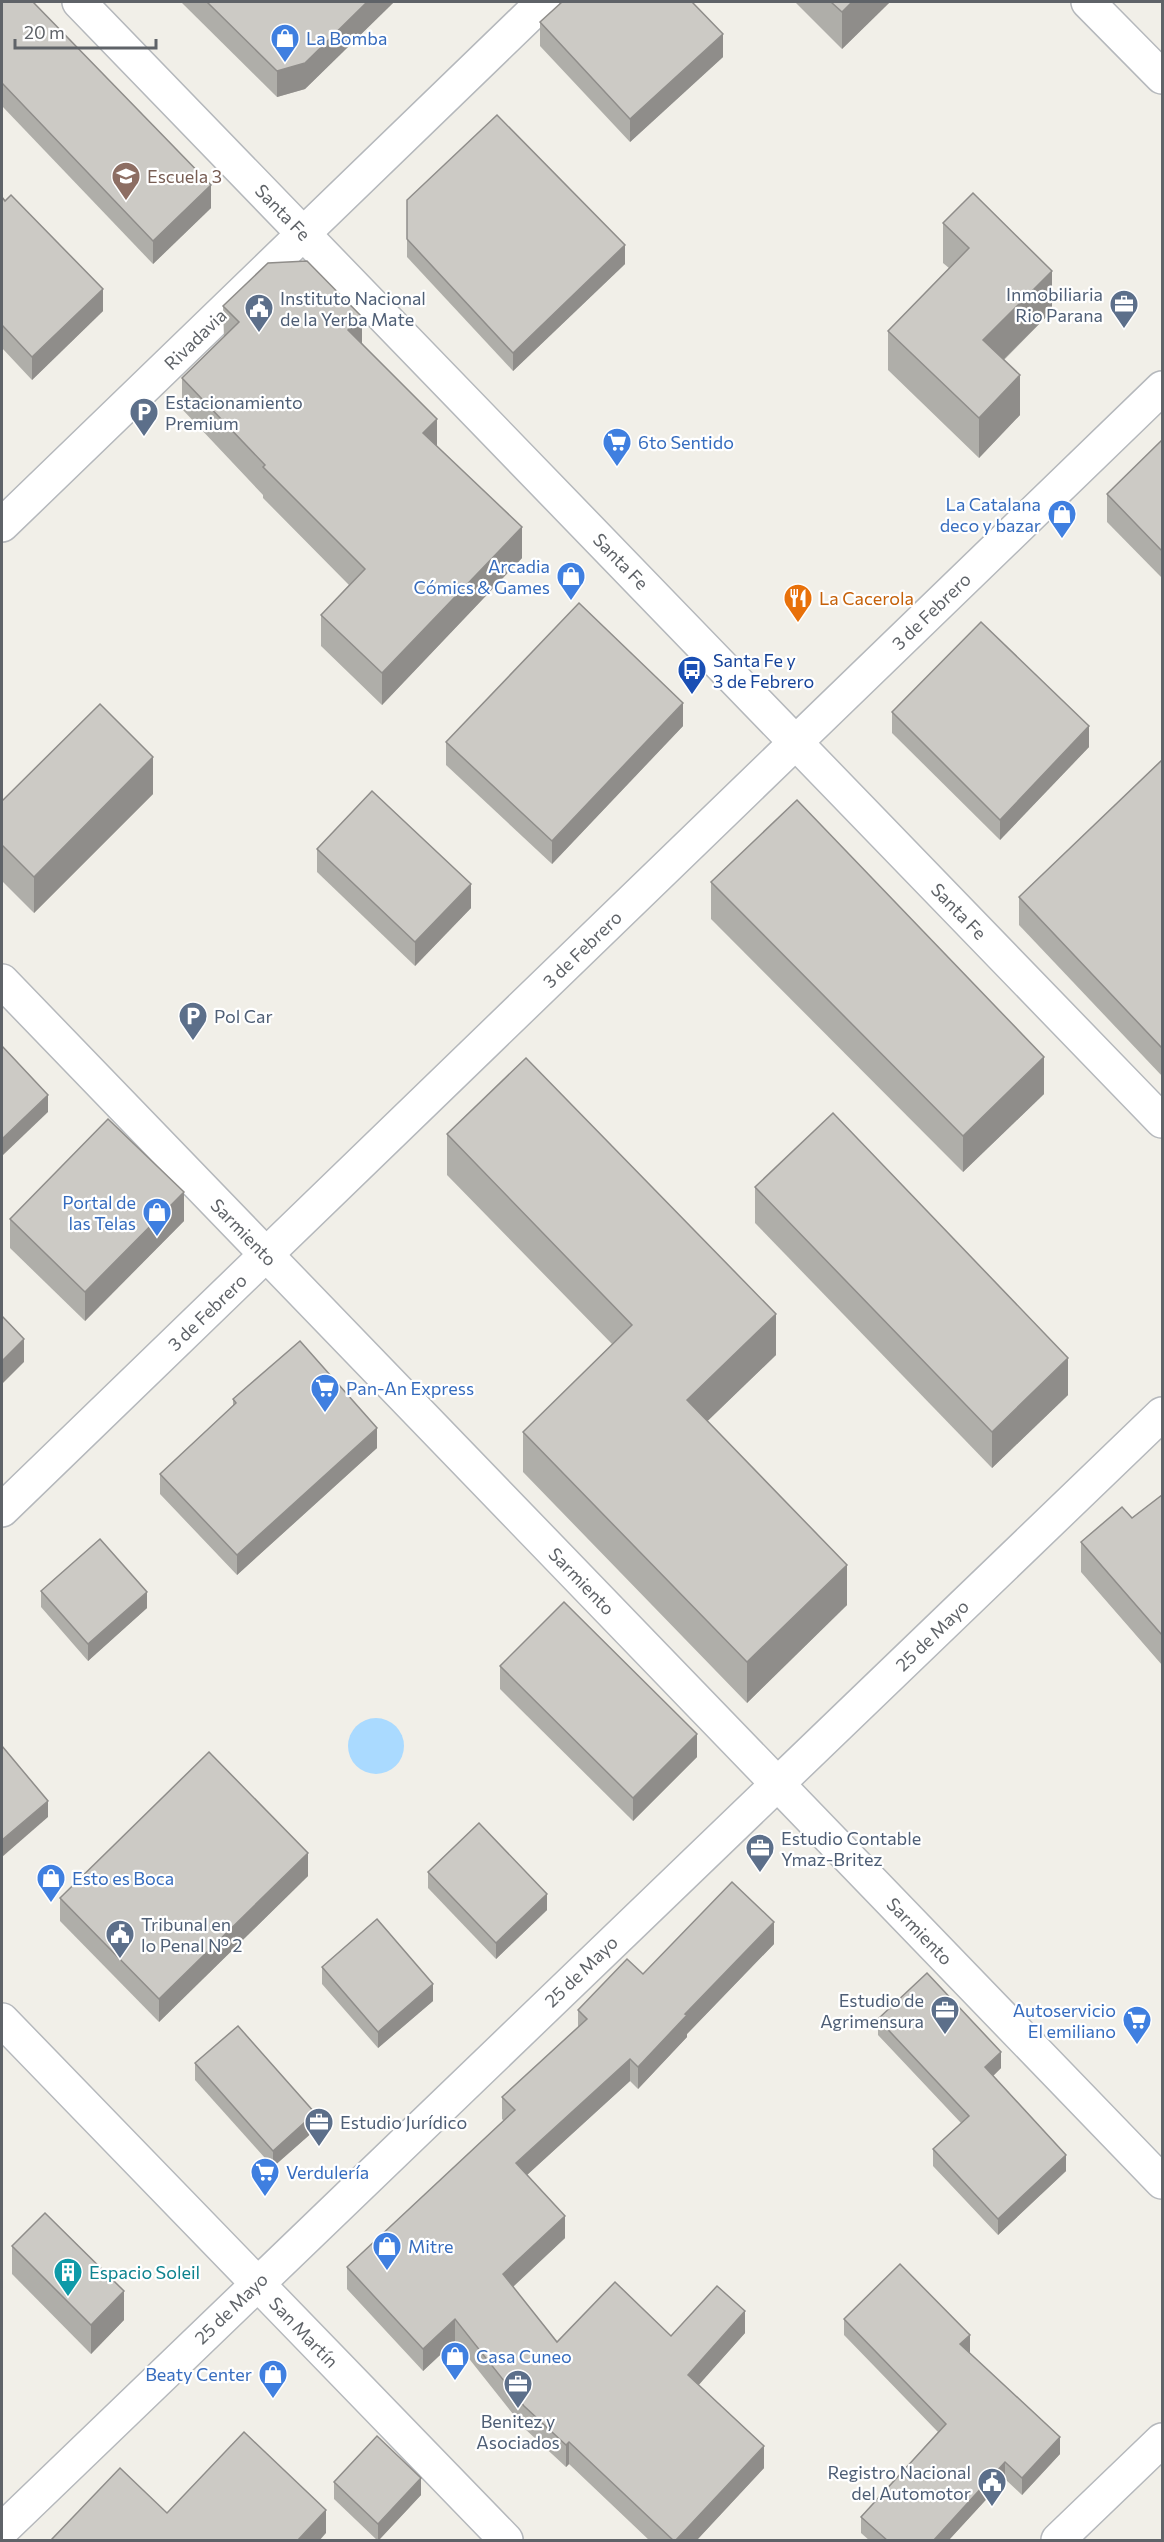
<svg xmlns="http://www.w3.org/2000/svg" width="1164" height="2542" viewBox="0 0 1164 2542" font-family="Commissioner,sans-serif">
	<rect width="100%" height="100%" fill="#f1efe8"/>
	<circle fill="#aadaff" cx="376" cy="1746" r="28"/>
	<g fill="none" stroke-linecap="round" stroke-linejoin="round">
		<g stroke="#b5b8bc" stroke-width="36">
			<g id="minor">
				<path d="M 79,2 L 1162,1121"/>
				<path d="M 1088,2 L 1162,77"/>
				<path d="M 2,525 L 543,2"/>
				<path d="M 2,981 L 1162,2182"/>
				<path d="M 2,1510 L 1162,388"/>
				<path d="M 2,2020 L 506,2540"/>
				<path d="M 2,2530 L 1162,1414"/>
				<path d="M 1058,2540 L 1162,2440"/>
			</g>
		</g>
		<use href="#minor" stroke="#fff" stroke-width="33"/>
	</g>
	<g fill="#afaea9">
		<path d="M 2,2 L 211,208 L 153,264 L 2,106 Z"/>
		<path d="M 181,2 L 394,2 L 305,89 L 277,97 Z"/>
		<path d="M 795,2 L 890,2 L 842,49 Z"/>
		<path d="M 540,22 L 723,57 L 630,142 L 540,46 Z"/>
		<path d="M 2,197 L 103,311 L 32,380 L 2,348 Z"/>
		<path d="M 407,200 L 625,264 L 513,371 L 407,257 Z"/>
		<path d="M 943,223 L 1052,311 L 1004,360 L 1020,415 L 979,458 L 888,370 L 888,331 L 949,268 L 943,263 Z"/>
		<path d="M 223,306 L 362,343 L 437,447 L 522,558 L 382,705 L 321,646 L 321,615 L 349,585 L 263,498 L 263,495 L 182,409 L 182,378 L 224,338 Z"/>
		<path d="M 1162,440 L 1162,578 L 1107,522 L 1107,494 Z"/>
		<path d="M 892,712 L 1089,747 L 1000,840 L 892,733 Z"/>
		<path d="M 683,726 L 552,864 L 446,765 L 446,742 Z"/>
		<path d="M 1162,760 L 1162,1076 L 1019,925 L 1019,897 Z"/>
		<path d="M 153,794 L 34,913 L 2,881 L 2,801 Z"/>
		<path d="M 317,849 L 471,908 L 415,966 L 317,872 Z"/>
		<path d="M 711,882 L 1044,1094 L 963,1172 L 711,919 Z"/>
		<path d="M 447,1134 L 776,1355 L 707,1421 L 847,1605 L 747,1703 L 523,1472 L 523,1432 L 612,1344 L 447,1175 Z"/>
		<path d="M 755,1187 L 1068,1395 L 992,1468 L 755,1223 Z"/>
		<path d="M 10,1219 L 184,1221 L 85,1321 L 10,1248 Z"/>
		<path d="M 233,1399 L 377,1448 L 237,1575 L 160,1494 L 160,1474 L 233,1406 Z"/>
		<path d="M 1162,1495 L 1162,1665 L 1081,1572 L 1081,1542 L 1132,1518 Z"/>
		<path d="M 41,1591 L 147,1608 L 88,1661 L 41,1607 Z"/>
		<path d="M 500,1666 L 697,1757 L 633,1821 L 500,1689 Z"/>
		<path d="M 428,1872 L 547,1910 L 496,1959 L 428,1888 Z"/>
		<path d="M 308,1876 L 159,2022 L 60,1921 L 60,1898 Z"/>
		<path d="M 774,1944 L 687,2034 L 687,2037 L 638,2089 L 630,2081 L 527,2175 L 565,2238 L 513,2287 L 557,2342 L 745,2333 L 698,2385 L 764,2468 L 696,2541 L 650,2541 L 569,2464 L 566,2467 L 524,2428 L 455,2341 L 423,2371 L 347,2289 L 347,2267 L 504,2121 L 502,2119 L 502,2097 L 578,2027 L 578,2010 L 643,1974 Z"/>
		<path d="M 322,1967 L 433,2001 L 378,2048 L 322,1984 Z"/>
		<path d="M 878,2019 L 1001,2068 L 993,2076 L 1066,2171 L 998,2235 L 933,2166 L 933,2149 L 961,2123 L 878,2035 Z"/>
		<path d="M 195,2063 L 315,2130 L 273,2167 L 195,2080 Z"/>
		<path d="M 12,2246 L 124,2320 L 91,2354 L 12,2274 Z"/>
		<path d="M 844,2319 L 970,2352 L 969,2353 L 1060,2454 L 1022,2495 L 1005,2479 L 948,2541 L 870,2541 L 861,2533 L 861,2517 L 938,2432 L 844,2335 Z"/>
		<path d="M 334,2482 L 421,2495 L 378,2541 L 334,2499 Z"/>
	</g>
	<g fill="#8f8d8a">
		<path d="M 367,2 L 394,2 L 305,89 L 277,97 L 277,71 Z"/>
		<path d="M 852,2 L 890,2 L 842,49 L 842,12 Z"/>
		<path d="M 723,34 L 723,57 L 630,142 L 630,119 Z"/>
		<path d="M 211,185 L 211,208 L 153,264 L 153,241 Z"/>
		<path d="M 625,245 L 625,264 L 513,371 L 513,353 Z"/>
		<path d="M 1052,271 L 1052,311 L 983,380 L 983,340 Z"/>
		<path d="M 103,289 L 103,311 L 32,380 L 32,357 Z"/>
		<path d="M 362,317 L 362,348 L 348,330 Z"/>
		<path d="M 1020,375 L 1020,415 L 979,458 L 979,418 Z"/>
		<path d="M 437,419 L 437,451 L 423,433 Z"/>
		<path d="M 522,527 L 522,558 L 382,705 L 382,673 Z"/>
		<path d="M 683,703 L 683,726 L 552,864 L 552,841 Z"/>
		<path d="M 1089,726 L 1089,747 L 1000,840 L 1000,820 Z"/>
		<path d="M 153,757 L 153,794 L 34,913 L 34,877 Z"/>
		<path d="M 471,884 L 471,908 L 415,966 L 415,942 Z"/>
		<path d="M 1044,1057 L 1044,1094 L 963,1172 L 963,1136 Z"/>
		<path d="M 48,1095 L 48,1112 L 2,1156 L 2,1139 Z"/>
		<path d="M 184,1192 L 184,1221 L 85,1321 L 85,1292 Z"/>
		<path d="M 776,1314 L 776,1355 L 687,1441 L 687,1400 Z"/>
		<path d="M 24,1339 L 24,1362 L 2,1384 L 2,1361 Z"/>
		<path d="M 1068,1358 L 1068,1395 L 992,1468 L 992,1432 Z"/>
		<path d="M 377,1428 L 377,1448 L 237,1575 L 237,1555 Z"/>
		<path d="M 847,1565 L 847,1605 L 747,1703 L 747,1662 Z"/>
		<path d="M 147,1592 L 147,1608 L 88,1661 L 88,1644 Z"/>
		<path d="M 697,1734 L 697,1757 L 633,1821 L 633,1798 Z"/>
		<path d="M 48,1801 L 48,1817 L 2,1857 L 2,1840 Z"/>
		<path d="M 308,1853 L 308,1876 L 159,2022 L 159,1999 Z"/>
		<path d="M 547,1894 L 547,1910 L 496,1959 L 496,1943 Z"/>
		<path d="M 774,1922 L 774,1944 L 687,2034 L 687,2037 L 638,2089 L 638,2067 L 685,2014 Z"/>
		<path d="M 433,1984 L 433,2001 L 378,2048 L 378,2032 Z"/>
		<path d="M 1001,2052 L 1001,2068 L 985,2084 L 985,2067 Z"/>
		<path d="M 630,2059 L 630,2081 L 516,2185 L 516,2163 Z"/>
		<path d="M 315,2113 L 315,2130 L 273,2167 L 273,2151 Z"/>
		<path d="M 1066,2155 L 1066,2171 L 998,2235 L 998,2219 Z"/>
		<path d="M 565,2216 L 565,2238 L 503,2296 L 503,2274 Z"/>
		<path d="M 124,2291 L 124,2320 L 91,2354 L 91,2325 Z"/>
		<path d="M 745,2311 L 745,2333 L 688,2397 L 688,2375 Z"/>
		<path d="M 455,2319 L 455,2341 L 423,2371 L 423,2349 Z"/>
		<path d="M 970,2335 L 970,2352 L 960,2361 L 960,2344 Z"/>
		<path d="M 1060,2437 L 1060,2454 L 1022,2495 L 1022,2478 Z"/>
		<path d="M 569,2442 L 569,2464 L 566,2467 L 566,2445 Z"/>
		<path d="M 764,2446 L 764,2468 L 696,2541 L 675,2541 Z"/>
		<path d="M 1005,2462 L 1005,2479 L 948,2541 L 933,2541 Z"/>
		<path d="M 421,2478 L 421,2495 L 378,2541 L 378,2524 Z"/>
		<path d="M 326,2510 L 326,2533 L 319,2541 L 297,2541 Z"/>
	</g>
	<g fill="#cccac5" stroke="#8f8d8a" stroke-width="1.5">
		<path d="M 2,2 L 33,2 L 211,185 L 153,241 L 2,83 Z"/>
		<path d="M 207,2 L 367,2 L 305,63 L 277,71 Z"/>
		<path d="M 562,2 L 692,2 L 723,34 L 630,119 L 540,22 Z"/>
		<path d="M 831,2 L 852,2 L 842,12 Z"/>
		<path d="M 497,115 L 625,245 L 513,353 L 407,239 L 407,200 Z"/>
		<path d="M 973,193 L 1052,271 L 983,340 L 1020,375 L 979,418 L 888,331 L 969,248 L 943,223 Z"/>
		<path d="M 11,195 L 103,289 L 32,357 L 2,325 L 2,197 L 5,201 Z"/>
		<path d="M 307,261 L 362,317 L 348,330 L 437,419 L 423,433 L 522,527 L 382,673 L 321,615 L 365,569 L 263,467 L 265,465 L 182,378 L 239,322 L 223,306 L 268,263 Z"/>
		<path d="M 1162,440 L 1162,551 L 1107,494 Z"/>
		<path d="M 579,603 L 683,703 L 552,841 L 446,742 Z"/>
		<path d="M 981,622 L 1089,726 L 1000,820 L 892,712 Z"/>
		<path d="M 100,704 L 153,757 L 34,877 L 2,845 L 2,801 Z"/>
		<path d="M 1162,760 L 1162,1048 L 1019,897 Z"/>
		<path d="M 372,791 L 471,884 L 415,942 L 317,849 Z"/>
		<path d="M 797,800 L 1044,1057 L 963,1136 L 711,882 Z"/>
		<path d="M 2,1046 L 48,1095 L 2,1139 Z"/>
		<path d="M 526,1058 L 776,1314 L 687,1400 L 847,1565 L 747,1662 L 523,1432 L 632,1325 L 447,1134 Z"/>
		<path d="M 833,1113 L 1068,1358 L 992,1432 L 755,1187 Z"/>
		<path d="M 108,1119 L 184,1192 L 85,1292 L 10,1219 Z"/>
		<path d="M 2,1316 L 24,1339 L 2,1361 Z"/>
		<path d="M 300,1341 L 377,1428 L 237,1555 L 160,1474 L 236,1403 L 233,1399 Z"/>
		<path d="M 1162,1495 L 1162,1635 L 1081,1542 L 1122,1507 L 1132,1518 Z"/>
		<path d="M 100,1539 L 147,1592 L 88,1644 L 41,1591 Z"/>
		<path d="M 564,1602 L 697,1734 L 633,1798 L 500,1666 Z"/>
		<path d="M 2,1746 L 48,1801 L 2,1840 Z"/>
		<path d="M 209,1752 L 308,1853 L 159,1999 L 60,1898 Z"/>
		<path d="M 479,1823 L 547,1894 L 496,1943 L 428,1872 Z"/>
		<path d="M 732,1882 L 774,1922 L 685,2014 L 687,2015 L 638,2067 L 630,2059 L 516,2163 L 565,2216 L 503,2274 L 557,2342 L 615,2282 L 671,2336 L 717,2286 L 745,2311 L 688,2375 L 764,2446 L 675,2541 L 674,2541 L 569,2442 L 566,2445 L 524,2406 L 455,2319 L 423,2349 L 347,2267 L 515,2110 L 502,2097 L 587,2019 L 578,2010 L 627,1959 L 643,1974 Z"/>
		<path d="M 377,1919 L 433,1984 L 378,2032 L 322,1967 Z"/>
		<path d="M 927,1973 L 1001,2052 L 985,2067 L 1066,2155 L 998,2219 L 933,2149 L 969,2116 L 878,2019 Z"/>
		<path d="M 238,2026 L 315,2113 L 273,2151 L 195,2063 Z"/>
		<path d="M 45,2213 L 124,2291 L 91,2325 L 12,2246 Z"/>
		<path d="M 900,2264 L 970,2335 L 960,2344 L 1060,2437 L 1022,2478 L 1005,2462 L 933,2541 L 888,2541 L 861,2517 L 946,2424 L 844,2319 Z"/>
		<path d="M 244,2432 L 326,2510 L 297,2541 L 54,2541 L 52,2539 L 120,2468 L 167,2513 Z"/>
		<path d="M 377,2436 L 421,2478 L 378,2524 L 334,2482 Z"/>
	</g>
	<defs>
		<g id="shop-pin" transform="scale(1.5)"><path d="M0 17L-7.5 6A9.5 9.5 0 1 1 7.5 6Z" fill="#3f7fe0" stroke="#fff"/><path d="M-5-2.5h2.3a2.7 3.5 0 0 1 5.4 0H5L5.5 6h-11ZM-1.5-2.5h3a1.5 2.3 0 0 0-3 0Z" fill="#fff"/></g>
		<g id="school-pin" transform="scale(1.5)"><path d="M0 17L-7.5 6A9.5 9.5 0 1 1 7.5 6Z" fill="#8d6e63" stroke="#fff"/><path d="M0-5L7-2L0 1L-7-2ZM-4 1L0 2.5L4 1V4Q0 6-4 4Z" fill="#fff"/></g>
		<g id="office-pin" transform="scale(1.5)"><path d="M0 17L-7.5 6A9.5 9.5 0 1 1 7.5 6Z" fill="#5c6f8a" stroke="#fff"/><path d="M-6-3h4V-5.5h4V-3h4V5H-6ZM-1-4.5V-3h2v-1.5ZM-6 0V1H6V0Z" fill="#fff"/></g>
		<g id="civic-pin" transform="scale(1.5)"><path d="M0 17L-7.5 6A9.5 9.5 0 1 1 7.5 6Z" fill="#5c6f8a" stroke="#fff"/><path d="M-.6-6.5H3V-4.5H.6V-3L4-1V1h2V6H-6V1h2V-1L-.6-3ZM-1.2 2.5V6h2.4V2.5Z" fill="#fff"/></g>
		<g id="parking-pin" transform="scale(1.5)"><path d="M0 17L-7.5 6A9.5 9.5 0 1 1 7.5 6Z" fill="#5c6f8a" stroke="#fff"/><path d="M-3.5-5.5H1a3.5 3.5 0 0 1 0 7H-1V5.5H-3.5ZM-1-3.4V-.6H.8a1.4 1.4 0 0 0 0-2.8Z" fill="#fff"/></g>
		<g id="supermarket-pin" transform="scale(1.5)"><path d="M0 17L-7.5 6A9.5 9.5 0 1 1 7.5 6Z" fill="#3f7fe0" stroke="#fff"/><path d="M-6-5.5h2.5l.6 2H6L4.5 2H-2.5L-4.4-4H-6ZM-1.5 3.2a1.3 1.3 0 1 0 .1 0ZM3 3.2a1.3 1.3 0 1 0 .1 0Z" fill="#fff"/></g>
		<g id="restaurant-pin" transform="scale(1.5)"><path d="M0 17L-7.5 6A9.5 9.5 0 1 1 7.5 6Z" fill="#e8710a" stroke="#fff"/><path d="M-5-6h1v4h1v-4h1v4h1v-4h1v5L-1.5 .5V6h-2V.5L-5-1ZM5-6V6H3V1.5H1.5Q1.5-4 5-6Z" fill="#fff"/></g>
		<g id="bus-pin" transform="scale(1.5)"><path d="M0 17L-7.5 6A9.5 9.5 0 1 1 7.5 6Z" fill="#1a4fb4" stroke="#fff"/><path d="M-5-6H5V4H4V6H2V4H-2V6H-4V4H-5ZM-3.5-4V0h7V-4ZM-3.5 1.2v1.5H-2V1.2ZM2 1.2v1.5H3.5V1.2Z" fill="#fff"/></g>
		<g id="building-pin" transform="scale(1.5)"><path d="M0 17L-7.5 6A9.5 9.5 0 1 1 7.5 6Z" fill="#0f9aa8" stroke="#fff"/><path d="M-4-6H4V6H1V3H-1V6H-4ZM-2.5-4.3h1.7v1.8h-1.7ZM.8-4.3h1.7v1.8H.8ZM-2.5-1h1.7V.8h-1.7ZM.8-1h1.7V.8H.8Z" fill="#fff"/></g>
	</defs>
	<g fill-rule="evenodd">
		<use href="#shop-pin" x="285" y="38"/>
		<use href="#school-pin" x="126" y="176"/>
		<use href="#office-pin" x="1124" y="304"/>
		<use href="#civic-pin" x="259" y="308"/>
		<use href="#parking-pin" x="144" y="412"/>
		<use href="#supermarket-pin" x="617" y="442"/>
		<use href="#shop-pin" x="1062" y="514"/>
		<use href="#shop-pin" x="571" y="576"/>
		<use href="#restaurant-pin" x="798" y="598"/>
		<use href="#bus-pin" x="692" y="670"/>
		<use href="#parking-pin" x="193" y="1016"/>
		<use href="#shop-pin" x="157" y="1212"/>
		<use href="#supermarket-pin" x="325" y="1388"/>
		<use href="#office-pin" x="760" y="1848"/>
		<use href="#shop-pin" x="51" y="1878"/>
		<use href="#civic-pin" x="120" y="1934"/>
		<use href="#office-pin" x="945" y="2010"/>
		<use href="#supermarket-pin" x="1137" y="2020"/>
		<use href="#office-pin" x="319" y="2122"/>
		<use href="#supermarket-pin" x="265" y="2172"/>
		<use href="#shop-pin" x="387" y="2246"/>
		<use href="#building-pin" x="68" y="2272"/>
		<use href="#shop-pin" x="455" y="2356"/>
		<use href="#shop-pin" x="273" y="2374"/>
		<use href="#office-pin" x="518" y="2384"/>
		<use href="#civic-pin" x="992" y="2482"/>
	</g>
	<g text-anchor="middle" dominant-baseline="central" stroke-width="4.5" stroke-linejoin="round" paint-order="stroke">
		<g font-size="18" fill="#366cbe" stroke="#fff" text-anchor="start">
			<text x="306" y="38">La Bomba</text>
			<text x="638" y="442">6to Sentido</text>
			<text x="1041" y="504" text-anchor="end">La Catalana<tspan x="1041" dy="21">deco y bazar</tspan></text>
			<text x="550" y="566" text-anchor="end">Arcadia<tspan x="550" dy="21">Cómics &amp; Games</tspan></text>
			<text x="136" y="1202" text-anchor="end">Portal de<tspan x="136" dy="21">las Telas</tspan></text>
			<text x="346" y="1388">Pan-An Express</text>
			<text x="72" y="1878">Esto es Boca</text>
			<text x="1116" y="2010" text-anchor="end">Autoservicio<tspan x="1116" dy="21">El emiliano</tspan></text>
			<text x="286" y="2172">Verdulería</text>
			<text x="408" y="2246">Mitre</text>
			<text x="476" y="2356">Casa Cuneo</text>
			<text x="252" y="2374" text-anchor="end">Beaty Center</text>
		</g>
		<g font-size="18" fill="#785e54" stroke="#fff" text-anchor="start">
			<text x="147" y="176">Escuela 3</text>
		</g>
		<g font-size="18" fill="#5f6368" stroke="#fff">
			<text transform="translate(283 212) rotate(46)">Santa Fe</text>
			<text transform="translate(195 339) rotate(-44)">Rivadavia</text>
			<text transform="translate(621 561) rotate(46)">Santa Fe</text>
			<text transform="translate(931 611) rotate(-44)">3 de Febrero</text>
			<text transform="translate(959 911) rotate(46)">Santa Fe</text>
			<text transform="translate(582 949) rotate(-44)">3 de Febrero</text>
			<text transform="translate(244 1232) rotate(46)">Sarmiento</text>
			<text transform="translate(207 1312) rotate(-44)">3 de Febrero</text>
			<text transform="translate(582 1581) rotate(46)">Sarmiento</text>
			<text transform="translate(932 1635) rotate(-44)">25 de Mayo</text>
			<text transform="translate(920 1931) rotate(46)">Sarmiento</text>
			<text transform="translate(581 1971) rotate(-44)">25 de Mayo</text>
			<text transform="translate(231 2308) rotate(-44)">25 de Mayo</text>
			<text transform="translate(304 2332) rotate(46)">San Martín</text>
		</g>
		<g font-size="18" fill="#4e5e75" stroke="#fff" text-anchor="start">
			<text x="1103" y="294" text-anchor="end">Inmobiliaria<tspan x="1103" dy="21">Rio Parana</tspan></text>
			<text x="280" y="298">Instituto Nacional<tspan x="280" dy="21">de la Yerba Mate</tspan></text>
			<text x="165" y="402">Estacionamiento<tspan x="165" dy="21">Premium</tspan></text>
			<text x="214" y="1016">Pol Car</text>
			<text x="781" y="1838">Estudio Contable<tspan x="781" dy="21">Ymaz-Britez</tspan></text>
			<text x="141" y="1924">Tribunal en<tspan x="141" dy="21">lo Penal Nº 2</tspan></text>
			<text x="924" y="2000" text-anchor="end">Estudio de<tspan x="924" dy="21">Agrimensura</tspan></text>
			<text x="340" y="2122">Estudio Jurídico</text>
			<text x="518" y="2421" text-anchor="middle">Benitez y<tspan x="518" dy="21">Asociados</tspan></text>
			<text x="971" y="2472" text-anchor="end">Registro Nacional<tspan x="971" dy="21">del Automotor</tspan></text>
		</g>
		<g font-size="18" fill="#c56008" stroke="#fff" text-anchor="start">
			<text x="819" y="598">La Cacerola</text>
		</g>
		<g font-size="18" fill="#164399" stroke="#fff" text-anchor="start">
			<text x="713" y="660">Santa Fe y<tspan x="713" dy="21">3 de Febrero</tspan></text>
		</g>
		<g font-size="18" fill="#0d838f" stroke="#fff" text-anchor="start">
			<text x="89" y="2272">Espacio Soleil</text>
		</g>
	</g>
	<rect width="1164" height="2542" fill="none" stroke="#5f6368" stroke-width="6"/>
	<path d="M15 39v9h141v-9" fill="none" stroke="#5f6368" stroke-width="3"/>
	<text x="24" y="39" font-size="18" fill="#5f6368" stroke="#ffffff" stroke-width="4.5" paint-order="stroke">20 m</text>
</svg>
